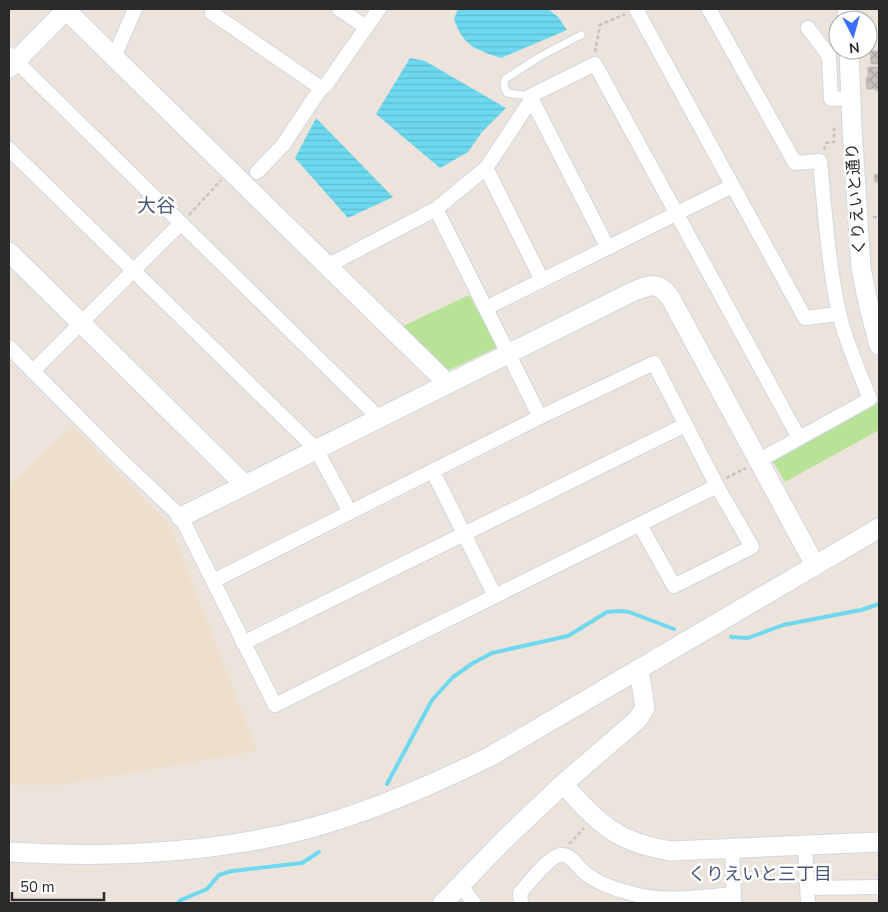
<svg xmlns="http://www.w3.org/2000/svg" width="888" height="912" viewBox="0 0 888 912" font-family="'Nunito Sans','Noto Sans JP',sans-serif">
	<defs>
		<pattern id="water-rules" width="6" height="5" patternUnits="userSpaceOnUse" patternTransform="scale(1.25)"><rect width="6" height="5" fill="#6dd8ef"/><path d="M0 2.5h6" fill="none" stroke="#5fbacd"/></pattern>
		<pattern id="building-cross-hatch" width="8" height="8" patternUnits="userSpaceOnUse" patternTransform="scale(1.25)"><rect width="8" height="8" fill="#c7c1bb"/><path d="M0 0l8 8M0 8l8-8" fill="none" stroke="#aba6a1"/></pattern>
	</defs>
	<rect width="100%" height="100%" fill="#ece4db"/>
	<path fill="#eedfcb" d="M 72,427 L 170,526 L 257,751 L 58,785 L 9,785 L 9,485 Z"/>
	<g fill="#b8e397">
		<path d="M 469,295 L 498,347 L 447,371 L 403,326 Z"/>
		<path d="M 876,401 L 879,405 L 879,430 L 785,482 L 772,460 Z"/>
	</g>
	<g fill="url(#water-rules)">
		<path d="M 458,9 L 548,9 L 558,17 L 567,30 L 501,58 C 475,49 464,47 454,19 Z"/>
		<path d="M 410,58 L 425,61 L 506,108 L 482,132 L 468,152 L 440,168 L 376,114 Z"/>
		<path d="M 316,118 L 393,197 L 348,218 L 295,158 Z"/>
	</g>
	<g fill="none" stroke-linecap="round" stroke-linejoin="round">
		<g stroke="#6dd8ef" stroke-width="4">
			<path d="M 731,637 L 748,638 L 783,625 L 861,610 L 879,604"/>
			<path d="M 387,784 L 432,700 L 453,677 L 473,663 L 492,653 L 568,636 L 607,612 L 620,611 L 629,612 L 674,629"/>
			<path d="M 178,903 L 181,900 L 207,889 L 219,875 L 232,871 L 302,863 L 319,852"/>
		</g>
	</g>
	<g fill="url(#building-cross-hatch)" stroke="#c7bfb5">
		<path d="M 870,51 L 879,51 L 879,64 L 871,64 Z"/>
		<path d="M 868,67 L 879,67 L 879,91 L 876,91 L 876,89 L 867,89 L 866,78 L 868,77 Z"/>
		<path d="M 879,174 L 879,182 L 875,182 L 874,175 Z"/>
	</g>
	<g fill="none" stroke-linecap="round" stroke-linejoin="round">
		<g stroke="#d1d6e3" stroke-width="9">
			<path id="lane" d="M 530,96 L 507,93 L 504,86 L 505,79 L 541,56 L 581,35"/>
		</g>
		<g stroke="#d1d6e3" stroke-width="16">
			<g id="street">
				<path d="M 215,9 L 212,13 L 321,88 L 326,85 L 379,9"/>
				<path d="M 339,9 L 366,27"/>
				<path d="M 636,9 L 805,318 L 839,314"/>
				<path d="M 709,9 L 795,163 L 820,161 C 825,212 828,263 839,313 C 846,343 859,371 870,399 L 758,461"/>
				<path d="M 808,28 L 829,56 L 831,99 L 850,98"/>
				<path d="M 9,54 L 379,418"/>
				<path d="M 114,57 L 135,9"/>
				<path d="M 9,149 L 316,449 L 350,512"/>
				<path d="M 486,168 L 531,100"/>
				<path d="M 257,172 L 283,145 L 321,88"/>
				<path d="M 436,209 L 540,417"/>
				<path d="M 608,248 L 530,96 L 595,64 L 799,438"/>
				<path d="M 327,266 L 436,209 L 486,168 L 542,280"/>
				<path d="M 486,308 L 732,186"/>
				<path d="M 9,347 L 121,460 L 181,517 L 275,705 L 717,486"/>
				<path d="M 33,371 L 181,223"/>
				<path d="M 433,472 L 495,596"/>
				<path d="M 213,581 L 540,417 L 654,363 L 717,486 L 752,547 L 674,586 L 640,525"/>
				<path d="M 243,643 L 685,425"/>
				<path d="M 805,845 L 808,903"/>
				<path d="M 732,848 L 734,902"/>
				<path d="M 460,885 L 474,903"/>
				<path d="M 808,888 L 879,887"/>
				<path d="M 521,903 L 520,893 C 528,884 550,855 561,855 C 571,854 578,867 585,873 C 597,883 615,889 630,893 C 662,903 700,897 733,894"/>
			</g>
		</g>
		<g stroke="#d1d6e3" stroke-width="21">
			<g id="secondary">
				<path d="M 847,9 L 848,20"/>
				<path d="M 849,50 L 852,127 L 861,268 L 869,307 L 879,345"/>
				<path d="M 9,68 L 66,10 L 448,384"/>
				<path d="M 9,252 L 245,485"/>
				<path d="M 181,517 L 632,292 C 649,285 659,280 671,299 L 815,565"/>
				<path d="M 563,784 C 600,824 615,842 671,851 L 879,842"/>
				<path d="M 9,852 C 109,858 210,854 307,829 C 371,812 432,785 491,756 L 879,528"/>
				<path d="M 443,903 L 504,840 L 563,784 L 637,720 L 645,708 L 639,669"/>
			</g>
		</g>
		<g stroke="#c3c3c3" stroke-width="2.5" stroke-dasharray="4 2.5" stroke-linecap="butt">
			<path d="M 595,52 L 600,25 L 625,14"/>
			<path d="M 824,150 L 826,143 L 834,142 L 834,129 L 837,129"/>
			<path d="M 189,215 L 221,180"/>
			<path d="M 873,217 L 879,217"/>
			<path d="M 726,478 L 746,468"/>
			<path d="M 569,844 L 584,828"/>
		</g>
		<use href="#lane" stroke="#fff" stroke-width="7"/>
		<use href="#street" stroke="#fff" stroke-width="14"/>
		<use href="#secondary" stroke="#fff" stroke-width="19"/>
	</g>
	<g text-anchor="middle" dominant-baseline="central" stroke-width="5" stroke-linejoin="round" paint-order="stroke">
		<g font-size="16" fill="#2a2a2a" stroke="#fff">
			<text transform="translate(856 199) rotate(-94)">くりえいと通り</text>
		</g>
		<g font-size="18" fill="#4a577b" stroke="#fff">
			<text x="760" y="874">くりえいと三丁目</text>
		</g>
		<g font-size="19" fill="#4a577b" stroke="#fff">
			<text x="156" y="206">大谷</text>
		</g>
	</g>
	<rect width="888" height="912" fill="none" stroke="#2a2a2a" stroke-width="20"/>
	<g transform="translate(853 35) rotate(174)"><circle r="24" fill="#ffffff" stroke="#aaaaaa"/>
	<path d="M0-4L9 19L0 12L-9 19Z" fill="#3a6efb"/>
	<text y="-8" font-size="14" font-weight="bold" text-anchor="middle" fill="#2a2a2a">N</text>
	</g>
	<path d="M12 892v8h92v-8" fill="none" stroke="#2a2a2a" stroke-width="2.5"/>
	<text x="20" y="892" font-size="15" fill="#2a2a2a" stroke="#ffffff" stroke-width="4" paint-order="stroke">50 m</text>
</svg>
